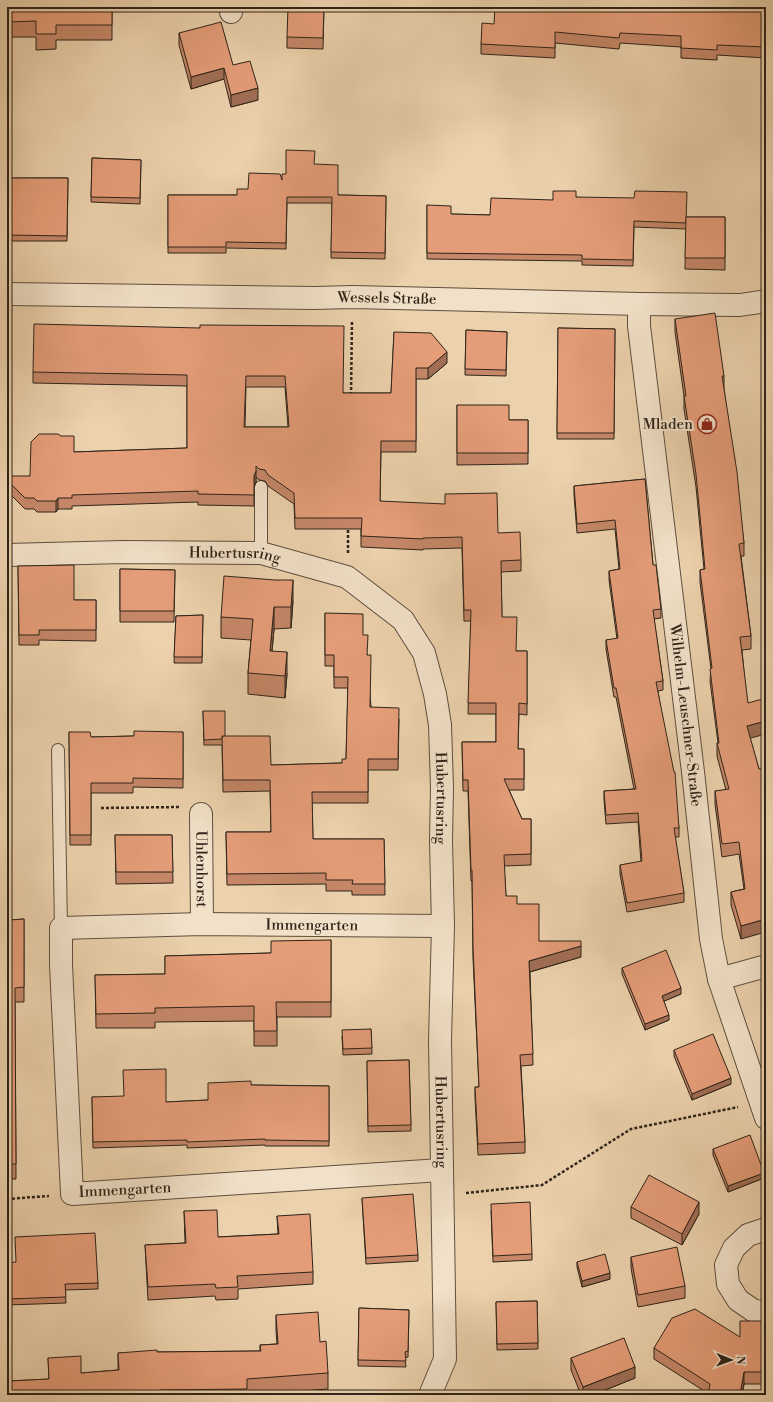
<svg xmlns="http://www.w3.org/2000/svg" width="773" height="1402" viewBox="0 0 773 1402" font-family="'Libre Bodoni',serif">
	<rect width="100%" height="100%" fill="#ebd1ac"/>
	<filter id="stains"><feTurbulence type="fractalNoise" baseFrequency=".005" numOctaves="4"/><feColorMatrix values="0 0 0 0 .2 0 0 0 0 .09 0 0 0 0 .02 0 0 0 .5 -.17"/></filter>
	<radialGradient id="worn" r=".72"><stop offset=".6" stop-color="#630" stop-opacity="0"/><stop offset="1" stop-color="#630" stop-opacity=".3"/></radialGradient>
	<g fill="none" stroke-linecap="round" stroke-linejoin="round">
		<g stroke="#5e4f3e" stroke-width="14">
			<g id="service">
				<path d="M 261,487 L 261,553"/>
				<path d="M 58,750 L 61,928"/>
			</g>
		</g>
		<g stroke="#5e4f3e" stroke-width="24">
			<g id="minor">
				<path d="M 231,12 L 232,7"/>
				<path id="s1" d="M 7,294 L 314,298 L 353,297 L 639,304 L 740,305 L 766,301"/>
				<path id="s2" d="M 639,304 L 639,326 L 693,772 L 711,939 L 719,979 L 766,1118"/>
				<path id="s3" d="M 7,555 L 123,552 L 261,553 L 347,577 L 403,620 L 424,653 L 435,694 L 440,725 L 442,788 L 441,841 L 443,926 L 440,1040 L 445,1359 L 430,1395"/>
				<path id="s4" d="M 201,814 L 202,924"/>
				<path d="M 719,979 L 766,966"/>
				<path id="s5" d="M 441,1170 L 72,1194 L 61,965 L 61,928 L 202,924 L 443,926"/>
				<path d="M 766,1229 L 748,1235 L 734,1248 L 726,1265 L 728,1284 L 738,1300 L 754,1311 L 766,1312"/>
			</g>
		</g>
		<g stroke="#2f2419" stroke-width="2.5" stroke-dasharray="3 2" stroke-linecap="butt">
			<path d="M 351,395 L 352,320"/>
			<path d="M 348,553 L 348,526"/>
			<path d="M 101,808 L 180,807"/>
			<path d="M 466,1193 L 542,1185 L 631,1129 L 738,1107"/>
			<path d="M 7,1199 L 49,1196"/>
		</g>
		<use href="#service" stroke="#f2e1c9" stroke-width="12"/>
		<use href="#minor" stroke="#f2e1c9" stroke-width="22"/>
	</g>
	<g fill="#c58768" stroke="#2f2419" fill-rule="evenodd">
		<path d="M 7,7 L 112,7 L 112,40 L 56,40 L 56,49 L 36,50 L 36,37 L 7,37 Z"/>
		<path d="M 176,7 L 212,7 L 212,10 L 176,11 Z"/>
		<path d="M 324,7 L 323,49 L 287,48 L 287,37 Z"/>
		<path d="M 766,7 L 766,58 L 717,55 L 717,60 L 681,58 L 681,47 L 620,43 L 619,49 L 555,43 L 555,58 L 481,54 L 481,44 L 494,24 Z"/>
		<path d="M 179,33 L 233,65 L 258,100 L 231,107 L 224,79 L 191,89 L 179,45 Z"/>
		<path d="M 92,158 L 141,160 L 140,204 L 91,202 Z"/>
		<path d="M 314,164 L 338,195 L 386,196 L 385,259 L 331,258 L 332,203 L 287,203 L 286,249 L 226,248 L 226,253 L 168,253 L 168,195 L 237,195 L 248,189 L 282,180 L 286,174 Z"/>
		<path d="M 7,178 L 68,178 L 67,241 L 7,241 Z"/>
		<path d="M 576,197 L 686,217 L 725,217 L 725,270 L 685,269 L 686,229 L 634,227 L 633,266 L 582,265 L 582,261 L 427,259 L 427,205 L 451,214 L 490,215 L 553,200 Z"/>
		<path d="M 675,319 L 724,376 L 724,389 L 744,543 L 744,556 L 741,556 L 751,636 L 751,649 L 742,650 L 750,738 L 759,769 L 741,939 L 731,905 L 731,892 L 744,889 L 739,854 L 722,857 L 715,804 L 715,791 L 726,790 L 717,756 L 717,743 L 718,743 L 710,681 L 711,669 L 700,582 L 700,570 L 704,569 L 696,487 L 684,409 L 684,396 L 675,332 Z"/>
		<path d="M 200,328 L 343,393 L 391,393 L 394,332 L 447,363 L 428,379 L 416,379 L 416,452 L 381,452 L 380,501 L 498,533 L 521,560 L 521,571 L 501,572 L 502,617 L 516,651 L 527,651 L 527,715 L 519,714 L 518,749 L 524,749 L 524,790 L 509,790 L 522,819 L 531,819 L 531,865 L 504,866 L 506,896 L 517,904 L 539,941 L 581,957 L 530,972 L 533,1065 L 521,1066 L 525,1142 L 525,1153 L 478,1155 L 475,1098 L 475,1087 L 479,1087 L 473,958 L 472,881 L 471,881 L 468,791 L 463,791 L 462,742 L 496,742 L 496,714 L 468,714 L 471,621 L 464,621 L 462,548 L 423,549 L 423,550 L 361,547 L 361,529 L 295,529 L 294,504 L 268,486 L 265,481 L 259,480 L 256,477 L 256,482 L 254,487 L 254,506 L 198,505 L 198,502 L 72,506 L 72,509 L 58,509 L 56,512 L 37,512 L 34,509 L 25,509 L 7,491 L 7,480 L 30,476 L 74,452 L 187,448 L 187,386 L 33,383 L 33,372 ZM 246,387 L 285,387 L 288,427 L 245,427 Z"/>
		<path d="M 558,328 L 615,329 L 614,439 L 557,439 Z"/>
		<path d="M 466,330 L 507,332 L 506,376 L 465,375 Z"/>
		<path d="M 457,405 L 509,420 L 528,420 L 528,464 L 457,465 Z"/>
		<path d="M 645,479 L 653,565 L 661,609 L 661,618 L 654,619 L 663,681 L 663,690 L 658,691 L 679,828 L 679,837 L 675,837 L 684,893 L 684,902 L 627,912 L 620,874 L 620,865 L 641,862 L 638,822 L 606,824 L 604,800 L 604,791 L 634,789 L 616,697 L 614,697 L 606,649 L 606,640 L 617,639 L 609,580 L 609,571 L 619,569 L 615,529 L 577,533 L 574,495 L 574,486 Z"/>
		<path d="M 18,566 L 74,600 L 96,600 L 96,641 L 39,640 L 39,645 L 19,645 Z"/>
		<path d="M 120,569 L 175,570 L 174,622 L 120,622 Z"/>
		<path d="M 293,601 L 291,628 L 274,629 L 272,651 L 287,674 L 285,698 L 248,694 L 248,673 L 251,640 L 221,638 L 221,617 Z"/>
		<path d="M 325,613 L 363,635 L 367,655 L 371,707 L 399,719 L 398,770 L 368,770 L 368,803 L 312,803 L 313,839 L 384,839 L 385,895 L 352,895 L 352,891 L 326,891 L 326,884 L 227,885 L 226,832 L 271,832 L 270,791 L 223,792 L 222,745 L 204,745 L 203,711 L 225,736 L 271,765 L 342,763 L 346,759 L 348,688 L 334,688 L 334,666 L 325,666 Z"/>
		<path d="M 203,615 L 202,663 L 174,663 L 176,616 Z"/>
		<path d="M 69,732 L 91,737 L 134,736 L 183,732 L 183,788 L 133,787 L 133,793 L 91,793 L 91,845 L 70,845 Z"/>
		<path d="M 7,751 L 9,920 L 24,919 L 24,1002 L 15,1002 L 16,1179 L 7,1179 Z"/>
		<path d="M 115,835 L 172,835 L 173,883 L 116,884 Z"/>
		<path d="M 331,940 L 331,1017 L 277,1017 L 277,1046 L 254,1046 L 254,1021 L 155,1022 L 155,1028 L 96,1028 L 95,975 L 165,974 L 165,956 L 271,953 Z"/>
		<path d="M 622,968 L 681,994 L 664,1001 L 669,1020 L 645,1030 L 622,974 Z"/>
		<path d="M 764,976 L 766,976 L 766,998 L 764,988 Z"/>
		<path d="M 371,1029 L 372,1054 L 343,1055 L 342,1036 Z"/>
		<path d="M 674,1050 L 731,1084 L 692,1100 L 674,1056 Z"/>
		<path d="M 409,1060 L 411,1131 L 368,1132 L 367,1061 Z"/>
		<path d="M 251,1085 L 329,1086 L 329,1146 L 265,1146 L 265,1145 L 187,1148 L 187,1145 L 93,1148 L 92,1097 L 166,1102 L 208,1100 Z"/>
		<path d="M 713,1149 L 764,1178 L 728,1192 L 713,1155 Z"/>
		<path d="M 362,1198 L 418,1255 L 418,1261 L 366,1264 Z"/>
		<path d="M 631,1207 L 699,1214 L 682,1245 L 631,1218 Z"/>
		<path d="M 491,1210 L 532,1254 L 532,1260 L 493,1262 Z"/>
		<path d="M 184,1211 L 218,1237 L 278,1234 L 277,1216 L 313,1272 L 313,1284 L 238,1289 L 238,1299 L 216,1300 L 215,1296 L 148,1300 L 145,1245 L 185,1243 Z"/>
		<path d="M 631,1257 L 685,1286 L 685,1298 L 638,1307 L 631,1268 Z"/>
		<path d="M 577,1262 L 610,1279 L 582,1287 L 577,1267 Z"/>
		<path d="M 7,1263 L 98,1283 L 98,1289 L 65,1290 L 66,1303 L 7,1305 Z"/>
		<path d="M 537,1301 L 538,1349 L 497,1350 L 496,1302 Z"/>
		<path d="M 359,1308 L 409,1310 L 408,1357 L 405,1358 L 406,1367 L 358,1366 Z"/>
		<path d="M 276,1315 L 320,1342 L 328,1373 L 328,1389 L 248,1395 L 7,1395 L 9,1381 L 49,1379 L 48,1358 L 81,1373 L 118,1370 L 118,1353 L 157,1352 L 260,1351 L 260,1345 L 277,1344 L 276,1331 Z"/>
		<path d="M 766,1321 L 766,1384 L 744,1384 L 742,1395 L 708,1395 L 709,1394 L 654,1359 L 654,1348 L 740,1337 Z"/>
		<path d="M 571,1358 L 635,1378 L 593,1395 L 581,1395 L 571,1370 Z"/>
	</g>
	<g fill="#a06e55" stroke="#2f2419">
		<path d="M 224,68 L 224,79 L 191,89 L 191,77 Z"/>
		<path d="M 258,88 L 258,100 L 231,107 L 231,95 Z"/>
		<path d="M 447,352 L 447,363 L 428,379 L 428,368 Z"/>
		<path d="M 256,471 L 256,482 L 254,487 L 254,476 Z"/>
		<path d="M 58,498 L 58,509 L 56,512 L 56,501 Z"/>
		<path d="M 293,580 L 293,601 L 291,628 L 291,607 Z"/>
		<path d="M 274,607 L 274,629 L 270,672 L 270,651 Z"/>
		<path d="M 287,652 L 287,674 L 285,698 L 285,676 Z"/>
		<path d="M 766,721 L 766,734 L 747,739 L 747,726 Z"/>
		<path d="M 766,919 L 766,932 L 741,939 L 741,926 Z"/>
		<path d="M 581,946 L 581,957 L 529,972 L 529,961 Z"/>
		<path d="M 681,988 L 681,994 L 662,1002 L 662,996 Z"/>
		<path d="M 669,1015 L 669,1020 L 645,1030 L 645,1024 Z"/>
		<path d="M 731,1078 L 731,1084 L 692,1100 L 692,1094 Z"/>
		<path d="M 764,1173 L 764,1178 L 728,1192 L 728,1186 Z"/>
		<path d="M 699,1202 L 699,1214 L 682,1245 L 682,1234 Z"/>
		<path d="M 610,1273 L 610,1279 L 582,1287 L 582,1281 Z"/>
		<path d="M 635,1367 L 635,1378 L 593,1395 L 583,1395 L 583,1387 Z"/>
		<path d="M 744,1372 L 744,1384 L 742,1395 L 740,1395 Z"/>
	</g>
	<g fill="#e59d79" stroke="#2f2419" fill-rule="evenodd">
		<path d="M 7,7 L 112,7 L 112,25 L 56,25 L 56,34 L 36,34 L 36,21 L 7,22 Z"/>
		<path d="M 288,7 L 324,7 L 323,38 L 287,37 Z"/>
		<path d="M 495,7 L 766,7 L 766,47 L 717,45 L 717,50 L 681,48 L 681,36 L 620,33 L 619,38 L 555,32 L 555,48 L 481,44 L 482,23 L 494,24 Z"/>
		<path d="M 221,22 L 233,65 L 250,61 L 258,88 L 231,95 L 224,68 L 191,77 L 179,33 Z"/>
		<path d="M 286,150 L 315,151 L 314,164 L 338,165 L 338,195 L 386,196 L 385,253 L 331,252 L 332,197 L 287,197 L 286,243 L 226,242 L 226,247 L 168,247 L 168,195 L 237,195 L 237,189 L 248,189 L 249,173 L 280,174 L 282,180 L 282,174 L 286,174 Z"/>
		<path d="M 92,158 L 141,160 L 140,198 L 91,197 Z"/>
		<path d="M 7,178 L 68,178 L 67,236 L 7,235 Z"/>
		<path d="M 553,191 L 576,191 L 576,197 L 634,198 L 635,191 L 687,192 L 686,223 L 634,221 L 633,260 L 582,259 L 582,255 L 427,253 L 427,205 L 451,206 L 451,214 L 490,215 L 491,198 L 553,200 Z"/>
		<path d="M 686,217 L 725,217 L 725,258 L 685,258 Z"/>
		<path d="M 715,313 L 724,376 L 722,376 L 737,472 L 744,543 L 739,544 L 751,636 L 740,637 L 748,703 L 766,698 L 766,721 L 747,726 L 759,769 L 766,768 L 766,919 L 741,926 L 731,892 L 745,889 L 739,842 L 722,844 L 715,791 L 729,789 L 717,743 L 719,743 L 710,669 L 712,668 L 700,570 L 705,569 L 696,474 L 684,396 L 686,396 L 675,319 Z"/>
		<path d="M 34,324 L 200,328 L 200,325 L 344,326 L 343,393 L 391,393 L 394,332 L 431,333 L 447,352 L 428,368 L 416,368 L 416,441 L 381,441 L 380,501 L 445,504 L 445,494 L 497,493 L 498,533 L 520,532 L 521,560 L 501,561 L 502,617 L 517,617 L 516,651 L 527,651 L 527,704 L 519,703 L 518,749 L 524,749 L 524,779 L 504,779 L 522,819 L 531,819 L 531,854 L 504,855 L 506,896 L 517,896 L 517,904 L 539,904 L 539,941 L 581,941 L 581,946 L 529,961 L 533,1054 L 520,1055 L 525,1142 L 478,1144 L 475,1087 L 479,1087 L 473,947 L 472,870 L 471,870 L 468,780 L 463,780 L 462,742 L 496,742 L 496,703 L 468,703 L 471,610 L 464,610 L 462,537 L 423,538 L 423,539 L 361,536 L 362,518 L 295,518 L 294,493 L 268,475 L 265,470 L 259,469 L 256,466 L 256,471 L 254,476 L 254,495 L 198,494 L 198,491 L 72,495 L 72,498 L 58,498 L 56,501 L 37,501 L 34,498 L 25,498 L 7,480 L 7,476 L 30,476 L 31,442 L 39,434 L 58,434 L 61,436 L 74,436 L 74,452 L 187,448 L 187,375 L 33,372 ZM 246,376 L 285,376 L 289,427 L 244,427 Z"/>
		<path d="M 558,328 L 615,329 L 614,433 L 557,433 Z"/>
		<path d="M 466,330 L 507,332 L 506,370 L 465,369 Z"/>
		<path d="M 457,405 L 509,405 L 509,420 L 528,420 L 528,453 L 457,453 Z"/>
		<path d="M 645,479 L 653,565 L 656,565 L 661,609 L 653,610 L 663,681 L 656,682 L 674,772 L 675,772 L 679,828 L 674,828 L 684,893 L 627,903 L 620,865 L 642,861 L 638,813 L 606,815 L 604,791 L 636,789 L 616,688 L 614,688 L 606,640 L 618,638 L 609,571 L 620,569 L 615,520 L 577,524 L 574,486 Z"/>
		<path d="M 74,565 L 74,600 L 96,600 L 96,630 L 39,630 L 39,635 L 19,635 L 18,566 Z"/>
		<path d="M 120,569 L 175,570 L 174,611 L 120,611 Z"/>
		<path d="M 224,576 L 275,580 L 293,580 L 291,607 L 274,607 L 270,651 L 287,652 L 285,676 L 248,673 L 253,619 L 221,617 Z"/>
		<path d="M 325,613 L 363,614 L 363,635 L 368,635 L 367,655 L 371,655 L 370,707 L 399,708 L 398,759 L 368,759 L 368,792 L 312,792 L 313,839 L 384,839 L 385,884 L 352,884 L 353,880 L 326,880 L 326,873 L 227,874 L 226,832 L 271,832 L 270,780 L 223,780 L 222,736 L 270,736 L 271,765 L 342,763 L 342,759 L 346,759 L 348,677 L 334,677 L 334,655 L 325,655 Z"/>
		<path d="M 203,615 L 202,657 L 174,657 L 176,616 Z"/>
		<path d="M 203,711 L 225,711 L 225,736 L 222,736 L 222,739 L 204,740 Z"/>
		<path d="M 134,731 L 183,732 L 183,779 L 133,778 L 133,783 L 91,783 L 91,835 L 70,835 L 69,732 L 90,732 L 91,737 L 134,736 Z"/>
		<path d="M 7,751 L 8,751 L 9,920 L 24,919 L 24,987 L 15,988 L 16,1164 L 7,1164 Z"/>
		<path d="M 115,835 L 172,835 L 173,872 L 116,872 Z"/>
		<path d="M 331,940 L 331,1002 L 276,1002 L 277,1031 L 254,1031 L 254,1006 L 155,1008 L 155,1013 L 96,1014 L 95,975 L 165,974 L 165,956 L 271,953 L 271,941 Z"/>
		<path d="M 666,950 L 681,988 L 662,996 L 669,1015 L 645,1024 L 622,968 Z"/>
		<path d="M 764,976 L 766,976 L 766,986 Z"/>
		<path d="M 371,1029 L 372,1048 L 343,1049 L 342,1030 Z"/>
		<path d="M 713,1034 L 731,1078 L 692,1094 L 674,1050 Z"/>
		<path d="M 409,1060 L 411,1125 L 368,1126 L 367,1061 Z"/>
		<path d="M 166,1069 L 166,1102 L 208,1100 L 208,1083 L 251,1081 L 251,1085 L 329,1086 L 329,1141 L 265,1140 L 265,1139 L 187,1142 L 187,1140 L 93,1142 L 92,1097 L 124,1096 L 123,1070 Z"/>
		<path d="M 750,1135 L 764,1173 L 728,1186 L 713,1149 Z"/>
		<path d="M 649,1175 L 699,1202 L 682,1234 L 631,1207 Z"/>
		<path d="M 413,1194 L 418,1255 L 366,1258 L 362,1198 Z"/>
		<path d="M 530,1202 L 532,1254 L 493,1256 L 491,1204 Z"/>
		<path d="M 217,1210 L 218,1237 L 279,1234 L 277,1216 L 310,1214 L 313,1272 L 237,1276 L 238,1287 L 216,1288 L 215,1284 L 148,1287 L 145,1245 L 186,1243 L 184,1211 Z"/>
		<path d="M 95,1233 L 98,1283 L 65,1284 L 66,1297 L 7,1299 L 7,1263 L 16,1262 L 15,1237 Z"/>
		<path d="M 677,1247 L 685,1286 L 638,1295 L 631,1257 Z"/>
		<path d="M 605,1254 L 610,1273 L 582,1281 L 577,1262 Z"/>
		<path d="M 537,1301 L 538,1343 L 497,1344 L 496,1302 Z"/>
		<path d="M 359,1308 L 409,1310 L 408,1351 L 405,1352 L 406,1361 L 358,1360 Z"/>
		<path d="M 695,1309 L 740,1337 L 740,1321 L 766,1321 L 766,1372 L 744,1372 L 740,1395 L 708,1395 L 710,1384 L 654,1348 L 672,1318 Z"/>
		<path d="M 318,1312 L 320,1342 L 326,1341 L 328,1373 L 247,1379 L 247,1389 L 160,1390 L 160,1395 L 7,1395 L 7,1367 L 9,1367 L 9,1381 L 49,1379 L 48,1358 L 81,1356 L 81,1373 L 119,1370 L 118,1353 L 157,1350 L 157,1352 L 261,1351 L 260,1345 L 278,1344 L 276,1315 Z"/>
		<path d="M 624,1338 L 635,1367 L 583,1387 L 571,1358 Z"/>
	</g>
	<defs>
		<g id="shop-ring" transform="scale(1)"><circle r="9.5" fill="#f2e1c9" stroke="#8f2418" stroke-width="1.5"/><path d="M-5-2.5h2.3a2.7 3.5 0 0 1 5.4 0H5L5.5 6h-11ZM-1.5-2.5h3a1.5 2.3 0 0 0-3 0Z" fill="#8f2418"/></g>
	</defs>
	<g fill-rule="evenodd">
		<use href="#shop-ring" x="707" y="424"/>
	</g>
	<g text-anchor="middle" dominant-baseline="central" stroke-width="4" stroke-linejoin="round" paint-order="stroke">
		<g font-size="15" fill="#2f2419" stroke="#f2e1c9">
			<text stroke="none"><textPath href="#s1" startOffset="380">Wessels Straße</textPath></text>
			<text stroke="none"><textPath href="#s3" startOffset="228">Hubertusring</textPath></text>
			<text stroke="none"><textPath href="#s2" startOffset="414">Wilhelm-Leuschner-Straße</textPath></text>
			<text stroke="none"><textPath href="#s3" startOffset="600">Hubertusring</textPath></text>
			<text stroke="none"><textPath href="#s4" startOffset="55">Uhlenhorst</textPath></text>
			<text stroke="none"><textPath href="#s5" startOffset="887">Immengarten</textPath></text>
			<text stroke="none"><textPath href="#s3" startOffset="924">Hubertusring</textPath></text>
			<text transform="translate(125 1190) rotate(-3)">Immengarten</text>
		</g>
		<g font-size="15" fill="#2f2419" stroke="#f2e1c9" text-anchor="end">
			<text x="693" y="424">Mladen</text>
		</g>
	</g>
	<rect width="773" height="1402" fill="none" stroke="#ebd1ac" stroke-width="24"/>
	<rect x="8" y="8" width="757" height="1386" fill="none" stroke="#2f2419" stroke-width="2"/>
	<rect x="12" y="12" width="749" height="1378" fill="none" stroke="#2f2419"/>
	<g transform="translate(731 1360) rotate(91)" stroke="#f2e1c9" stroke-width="3" paint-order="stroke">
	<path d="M0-3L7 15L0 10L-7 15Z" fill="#2f2419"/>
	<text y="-6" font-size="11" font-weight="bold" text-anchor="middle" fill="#2f2419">N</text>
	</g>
	<rect width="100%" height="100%" filter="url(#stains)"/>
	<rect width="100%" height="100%" fill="url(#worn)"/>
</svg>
